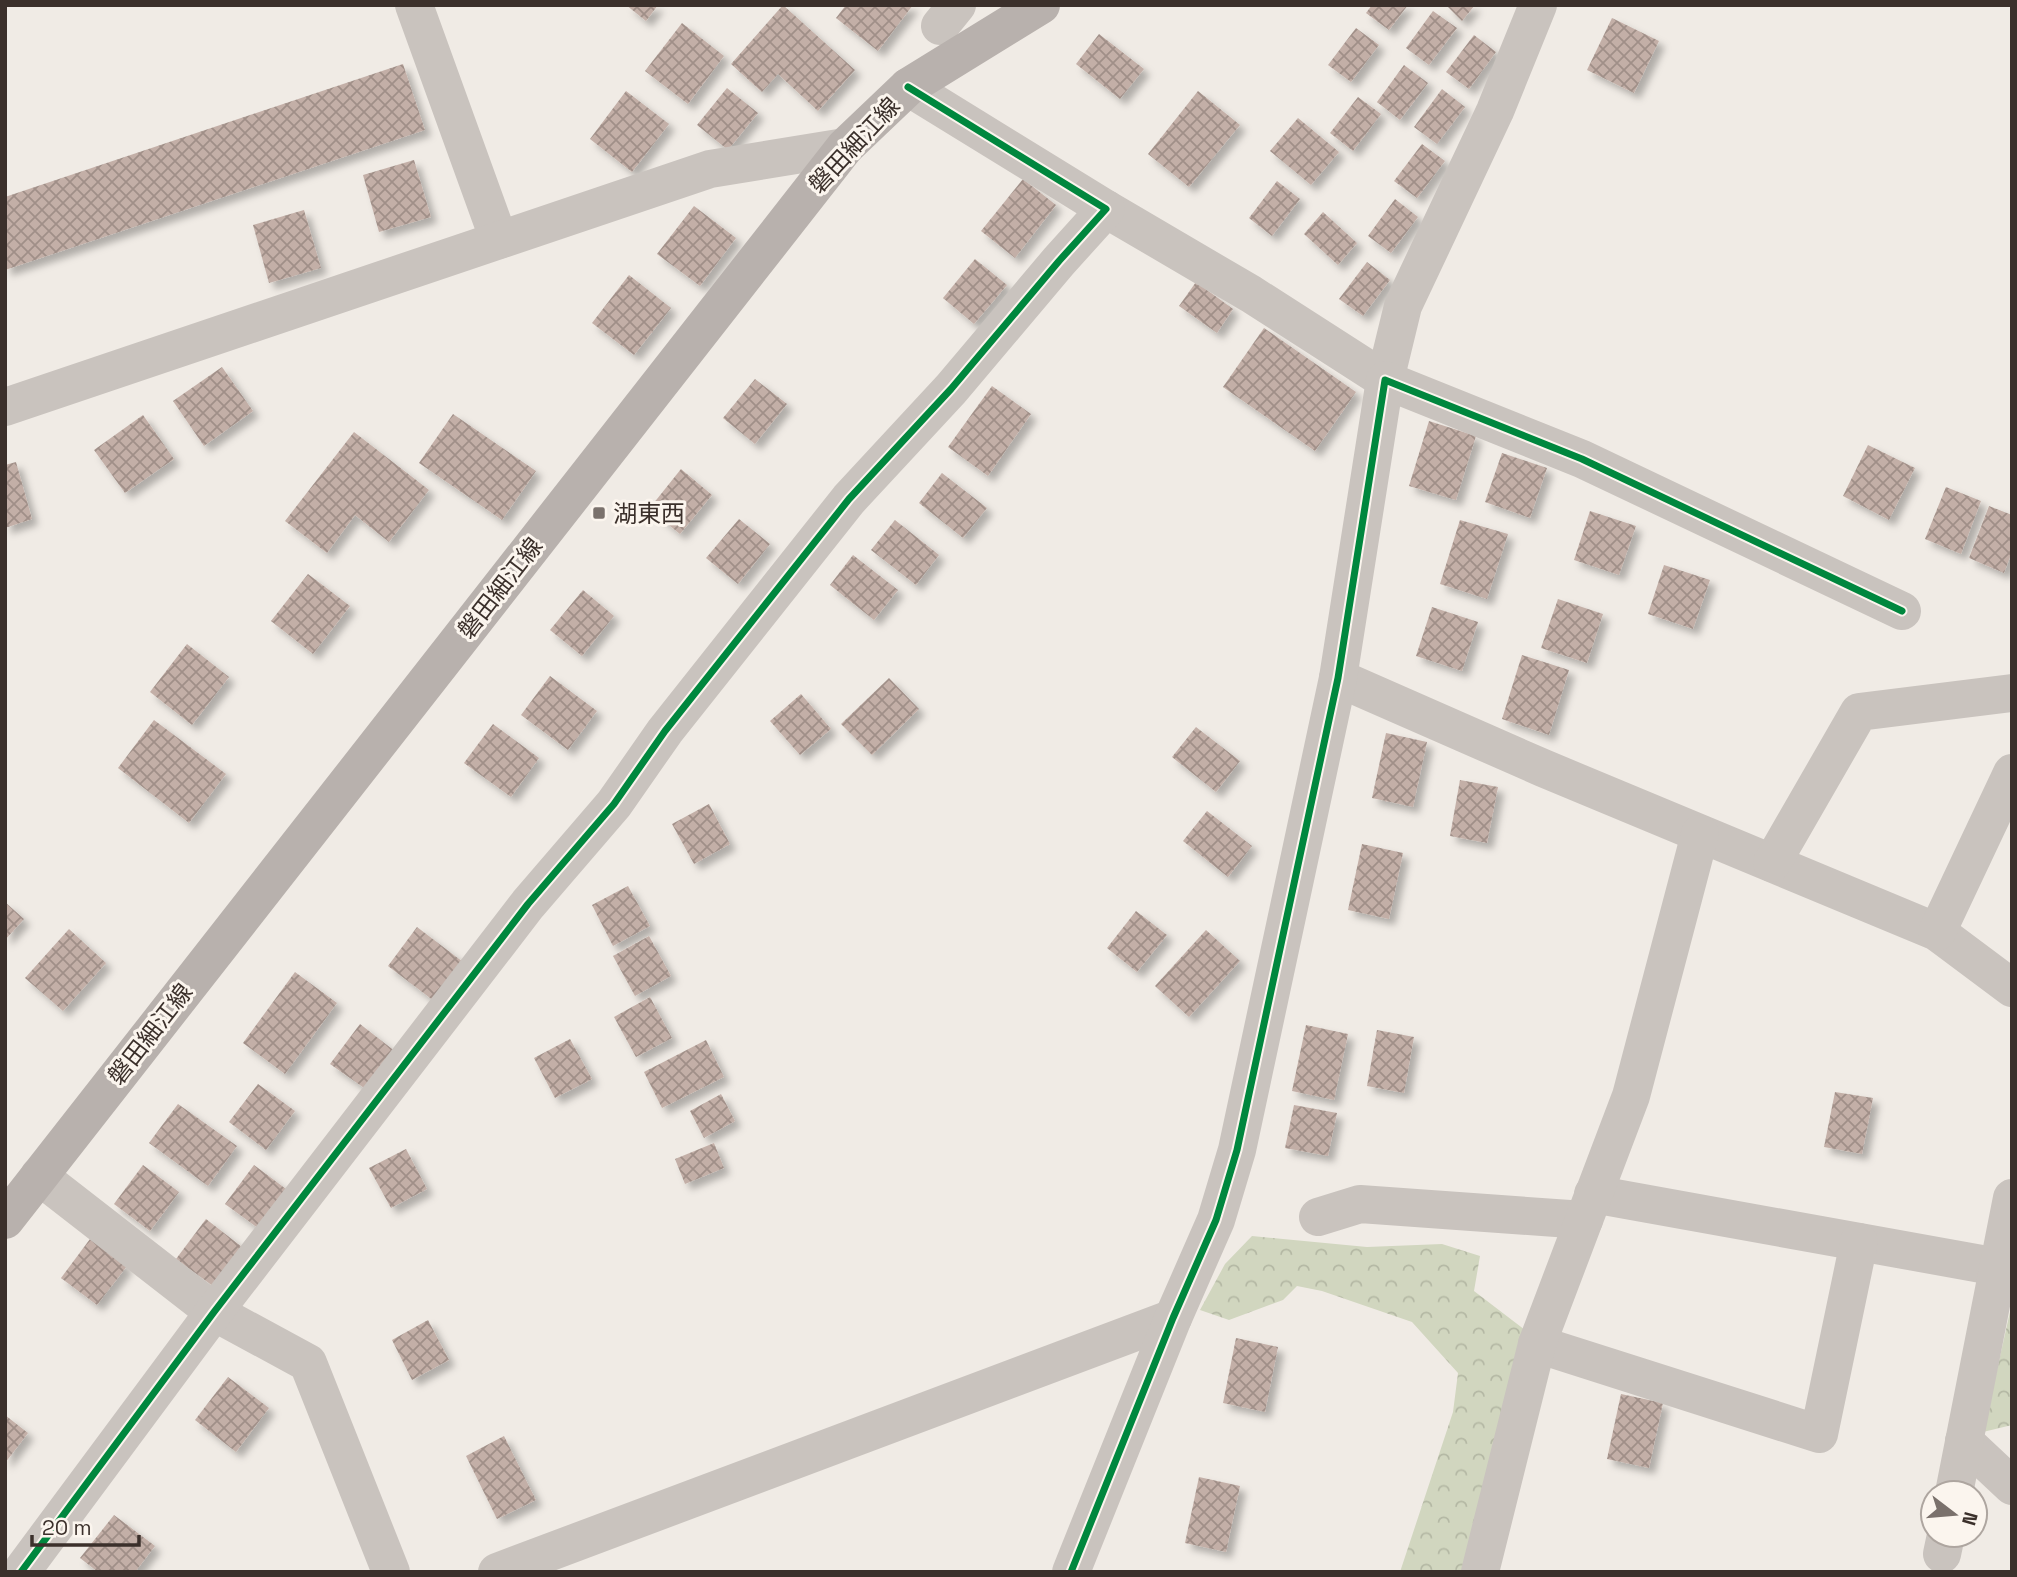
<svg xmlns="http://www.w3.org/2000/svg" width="2017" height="1577" viewBox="0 0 2017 1577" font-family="'Space Grotesk','Noto Sans JP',sans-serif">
	<defs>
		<pattern id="forest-crowns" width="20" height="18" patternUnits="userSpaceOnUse" patternTransform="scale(1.75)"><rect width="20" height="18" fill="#d1d6bf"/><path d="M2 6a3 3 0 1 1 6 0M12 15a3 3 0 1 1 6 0" fill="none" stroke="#b4b8a4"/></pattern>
		<pattern id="building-cross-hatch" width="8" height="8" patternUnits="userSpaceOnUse" patternTransform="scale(1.75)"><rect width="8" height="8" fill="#c3afa7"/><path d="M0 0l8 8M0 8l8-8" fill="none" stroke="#a08f88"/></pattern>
		<filter id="shadow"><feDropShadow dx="6" dy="6" stdDeviation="3.5" flood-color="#0004"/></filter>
	</defs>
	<rect width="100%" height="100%" fill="#f0ebe5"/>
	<g fill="url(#forest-crowns)">
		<path d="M 1252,1236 L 1367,1247 L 1442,1244 L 1480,1256 L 1474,1291 L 1533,1336 L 1472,1572 L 1400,1572 L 1453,1412 L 1458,1373 L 1412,1322 L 1322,1291 L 1297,1286 L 1283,1300 L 1229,1320 L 1200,1310 L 1225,1264 Z"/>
		<path d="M 2012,1303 L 2012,1425 L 1983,1432 Z"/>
	</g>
	<g fill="url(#building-cross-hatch)" filter="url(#shadow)">
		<path d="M 626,5 L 658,5 L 646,21 Z"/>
		<path d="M 783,5 L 855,70 L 818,111 L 778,74 L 762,92 L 731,64 Z"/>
		<path d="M 846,5 L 913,5 L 878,51 L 836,18 Z"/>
		<path d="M 1372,5 L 1408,5 L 1389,30 L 1366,13 Z"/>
		<path d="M 1446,5 L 1475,5 L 1462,21 Z"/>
		<path d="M 1433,11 L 1457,28 L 1429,65 L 1406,48 Z"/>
		<path d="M 1612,18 L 1659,41 L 1634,93 L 1587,70 Z"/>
		<path d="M 682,23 L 724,56 L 688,104 L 645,71 Z"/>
		<path d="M 1356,28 L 1379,45 L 1351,82 L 1328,65 Z"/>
		<path d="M 1099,34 L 1144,69 L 1120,99 L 1076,64 Z"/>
		<path d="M 1474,35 L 1496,52 L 1469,89 L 1446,72 Z"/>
		<path d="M 403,64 L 425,130 L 5,270 L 5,197 Z"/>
		<path d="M 1404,65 L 1428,83 L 1400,120 L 1377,102 Z"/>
		<path d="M 727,88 L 758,113 L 728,150 L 697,125 Z"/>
		<path d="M 1442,89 L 1465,107 L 1437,144 L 1414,127 Z"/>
		<path d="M 626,91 L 669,124 L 632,172 L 590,139 Z"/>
		<path d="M 1198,91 L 1240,125 L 1189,187 L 1148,154 Z"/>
		<path d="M 1358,97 L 1381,114 L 1353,151 L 1330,133 Z"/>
		<path d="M 1298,118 L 1339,152 L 1311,185 L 1270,151 Z"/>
		<path d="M 1422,144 L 1445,161 L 1417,198 L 1394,181 Z"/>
		<path d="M 414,160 L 431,217 L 379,232 L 363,175 Z"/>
		<path d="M 1023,179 L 1056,205 L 1015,258 L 981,231 Z"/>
		<path d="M 1277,181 L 1300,199 L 1272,236 L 1249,218 Z"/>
		<path d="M 1395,199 L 1418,217 L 1391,253 L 1368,236 Z"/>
		<path d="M 694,206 L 736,238 L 700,286 L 657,254 Z"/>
		<path d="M 304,210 L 321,268 L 269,283 L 253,225 Z"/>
		<path d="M 1323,212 L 1357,243 L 1338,265 L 1304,234 Z"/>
		<path d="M 975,259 L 1007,285 L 974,324 L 943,298 Z"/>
		<path d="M 1367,262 L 1390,280 L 1363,316 L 1339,299 Z"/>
		<path d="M 629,275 L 671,308 L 634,355 L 592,323 Z"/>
		<path d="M 1196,282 L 1233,309 L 1217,333 L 1179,306 Z"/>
		<path d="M 1264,328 L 1356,392 L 1315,451 L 1223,387 Z"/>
		<path d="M 222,367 L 253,411 L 204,446 L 173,401 Z"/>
		<path d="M 755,379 L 787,404 L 755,444 L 723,418 Z"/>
		<path d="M 992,386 L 1031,414 L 988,476 L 948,447 Z"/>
		<path d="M 453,414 L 536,471 L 502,520 L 419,463 Z"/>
		<path d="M 143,415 L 174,459 L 125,493 L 94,450 Z"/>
		<path d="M 1429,421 L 1476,436 L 1456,500 L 1409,486 Z"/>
		<path d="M 354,432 L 429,490 L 389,542 L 355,515 L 327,553 L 285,521 Z"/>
		<path d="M 1868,445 L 1915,468 L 1889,520 L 1843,496 Z"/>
		<path d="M 1502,453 L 1547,468 L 1530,518 L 1485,502 Z"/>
		<path d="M 16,462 L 32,519 L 5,528 L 5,465 Z"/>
		<path d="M 681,469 L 712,495 L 680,534 L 649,509 Z"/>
		<path d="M 942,473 L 987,508 L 963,538 L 919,503 Z"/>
		<path d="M 1946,487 L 1981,501 L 1961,554 L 1925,539 Z"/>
		<path d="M 1989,506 L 2012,515 L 2012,552 L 2004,573 L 1969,558 Z"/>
		<path d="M 1590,511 L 1636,526 L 1619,575 L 1574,560 Z"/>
		<path d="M 739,519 L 770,544 L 738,584 L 706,558 Z"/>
		<path d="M 895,520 L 939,555 L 916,585 L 871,550 Z"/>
		<path d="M 1460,520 L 1508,534 L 1487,599 L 1440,584 Z"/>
		<path d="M 853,555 L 898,590 L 874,620 L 830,585 Z"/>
		<path d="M 1664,565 L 1710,580 L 1693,629 L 1648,614 Z"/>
		<path d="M 308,574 L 350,606 L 313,654 L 271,621 Z"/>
		<path d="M 583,590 L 614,616 L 582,656 L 550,630 Z"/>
		<path d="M 1558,599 L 1603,614 L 1587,663 L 1541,648 Z"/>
		<path d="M 1432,607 L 1478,622 L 1462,671 L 1416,656 Z"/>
		<path d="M 187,644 L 229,677 L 192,725 L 150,692 Z"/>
		<path d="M 1522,655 L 1569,670 L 1549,735 L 1502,719 Z"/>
		<path d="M 550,676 L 597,711 L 568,750 L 521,715 Z"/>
		<path d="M 889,678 L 919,709 L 872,755 L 841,724 Z"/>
		<path d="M 801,694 L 831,729 L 800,755 L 770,721 Z"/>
		<path d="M 154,720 L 226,774 L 189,823 L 118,768 Z"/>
		<path d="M 493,724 L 539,758 L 511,797 L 464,763 Z"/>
		<path d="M 1196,727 L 1240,761 L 1216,792 L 1172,757 Z"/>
		<path d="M 1386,733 L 1427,742 L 1413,807 L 1372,798 Z"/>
		<path d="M 1460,780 L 1498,787 L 1487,843 L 1450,836 Z"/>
		<path d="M 709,804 L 730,844 L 694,864 L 672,824 Z"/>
		<path d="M 1207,811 L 1252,846 L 1228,877 L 1183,841 Z"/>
		<path d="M 1362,844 L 1403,853 L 1389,919 L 1348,910 Z"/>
		<path d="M 628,886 L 650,926 L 613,946 L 592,905 Z"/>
		<path d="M 5,902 L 24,919 L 5,940 Z"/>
		<path d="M 1136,911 L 1167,935 L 1137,972 L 1107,948 Z"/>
		<path d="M 417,927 L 463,962 L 434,1001 L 388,966 Z"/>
		<path d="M 69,929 L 106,963 L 63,1011 L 25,978 Z"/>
		<path d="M 1206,930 L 1240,961 L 1189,1017 L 1155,986 Z"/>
		<path d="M 649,936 L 671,976 L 635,996 L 613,956 Z"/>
		<path d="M 295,972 L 337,1003 L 285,1074 L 243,1043 Z"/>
		<path d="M 650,997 L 672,1038 L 636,1057 L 614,1017 Z"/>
		<path d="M 360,1024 L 396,1052 L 367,1090 L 330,1064 Z"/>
		<path d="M 1306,1025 L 1348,1034 L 1334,1100 L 1292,1091 Z"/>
		<path d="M 1377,1030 L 1414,1037 L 1404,1093 L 1367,1086 Z"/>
		<path d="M 570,1039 L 592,1079 L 555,1098 L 534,1058 Z"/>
		<path d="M 706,1040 L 724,1077 L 662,1108 L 644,1072 Z"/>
		<path d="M 258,1084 L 295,1111 L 266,1150 L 229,1122 Z"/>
		<path d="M 1835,1092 L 1873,1098 L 1862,1154 L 1824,1147 Z"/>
		<path d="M 721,1094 L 735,1121 L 704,1138 L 690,1111 Z"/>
		<path d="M 178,1104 L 237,1146 L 208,1186 L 149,1143 Z"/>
		<path d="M 1294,1105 L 1337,1113 L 1328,1156 L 1285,1148 Z"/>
		<path d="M 714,1143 L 724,1168 L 685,1184 L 675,1159 Z"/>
		<path d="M 406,1149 L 427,1189 L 391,1208 L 369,1168 Z"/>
		<path d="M 143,1165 L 179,1192 L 150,1231 L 114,1204 Z"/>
		<path d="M 254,1165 L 290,1192 L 262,1231 L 225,1204 Z"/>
		<path d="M 206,1219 L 242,1247 L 213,1286 L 176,1259 Z"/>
		<path d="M 90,1239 L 127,1266 L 97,1305 L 61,1278 Z"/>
		<path d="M 428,1320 L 449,1360 L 412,1380 L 392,1340 Z"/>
		<path d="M 1236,1338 L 1278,1347 L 1265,1412 L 1223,1403 Z"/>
		<path d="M 228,1377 L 269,1408 L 236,1452 L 195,1420 Z"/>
		<path d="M 1621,1394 L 1663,1403 L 1649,1468 L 1607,1459 Z"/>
		<path d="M 5,1415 L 28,1433 L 5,1463 Z"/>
		<path d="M 504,1436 L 536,1500 L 497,1519 L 466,1456 Z"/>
		<path d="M 1199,1477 L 1240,1486 L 1226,1552 L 1185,1543 Z"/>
		<path d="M 114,1515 L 155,1546 L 135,1572 L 98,1572 L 80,1558 Z"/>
	</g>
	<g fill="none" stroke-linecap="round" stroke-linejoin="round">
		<g stroke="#c9c3be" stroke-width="38">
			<path d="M 414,5 L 499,240"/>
			<path d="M 940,26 L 957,5"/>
			<path d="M 1106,209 L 1251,294 L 1385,380 L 1403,306 L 1495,111 L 1538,5"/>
			<path d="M 5,407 L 710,169 L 845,147"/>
			<path d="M 1338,678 L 1543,768 L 1937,932 L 2012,988"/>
			<path d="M 1772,863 L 1859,712 L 2012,693"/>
			<path d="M 1937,932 L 2012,773"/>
			<path d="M 39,1176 L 214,1312 L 308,1363 L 391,1572"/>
			<path d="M 1593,1194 L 1998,1267"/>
			<path d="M 1318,1217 L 1360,1204 L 1584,1220"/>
			<path d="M 1537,1344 L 1819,1434 L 1859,1242"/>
			<path d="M 1964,1441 L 2012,1486"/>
			<path d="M 1954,1493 L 2012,1198"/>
			<path d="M 1942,1554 L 1946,1535"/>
			<path d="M 21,1572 L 214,1312 L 528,904 L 614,804 L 665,731 L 849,499 L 951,389 L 1059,261 L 1106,209 L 908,87"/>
			<path d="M 497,1572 L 1173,1318"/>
			<path d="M 1071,1572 L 1173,1318 L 1216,1220 L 1237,1150 L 1338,678 L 1385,380 L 1582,459 L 1902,611"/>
			<path d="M 1480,1572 L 1537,1344 L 1631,1096 L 1700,834"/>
		</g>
		<path stroke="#b8b1ad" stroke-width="38" d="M 5,1220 L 845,147 L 908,87 L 1041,5"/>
		<g stroke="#fbf5ee" stroke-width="11">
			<g id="cycleway">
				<path d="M 21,1572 L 214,1312 L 528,904 L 614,804 L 665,731 L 849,499 L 951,389 L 1059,261 L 1106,209 L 908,87"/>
				<path d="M 1071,1572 L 1173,1318 L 1216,1220 L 1237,1150 L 1338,678 L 1385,380 L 1582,459 L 1902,611"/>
			</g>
		</g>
		<use href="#cycleway" stroke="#00873e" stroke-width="7"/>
	</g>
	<rect fill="#7a716c" stroke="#fbf5ee" stroke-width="2.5" x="592" y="506" width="14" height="14" rx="3.5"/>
	<g text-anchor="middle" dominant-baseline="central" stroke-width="6" stroke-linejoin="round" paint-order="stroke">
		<g font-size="24" fill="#3b302b" stroke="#fbf5ee">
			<text transform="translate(854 145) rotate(-47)">磐田細江線</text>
			<text transform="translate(500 588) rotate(-52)">磐田細江線</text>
			<text transform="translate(150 1034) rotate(-52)">磐田細江線</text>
		</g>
		<g font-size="24" fill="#3b302b" stroke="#fbf5ee" text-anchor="start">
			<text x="613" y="513">湖東西</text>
		</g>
	</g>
	<rect width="2017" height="1577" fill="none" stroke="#3b302b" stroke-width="14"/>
	<g transform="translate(1954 1514) rotate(106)"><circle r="33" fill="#fbf5ee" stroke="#aea6a0" stroke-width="2"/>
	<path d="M0-5L12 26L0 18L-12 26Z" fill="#7a716c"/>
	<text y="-10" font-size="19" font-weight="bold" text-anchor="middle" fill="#3b302b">N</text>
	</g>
	<path d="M32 1535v10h107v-10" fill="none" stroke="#3b302b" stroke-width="3.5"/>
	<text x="42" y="1535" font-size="21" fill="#3b302b" stroke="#fbf5ee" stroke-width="5" paint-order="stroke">20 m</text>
</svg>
